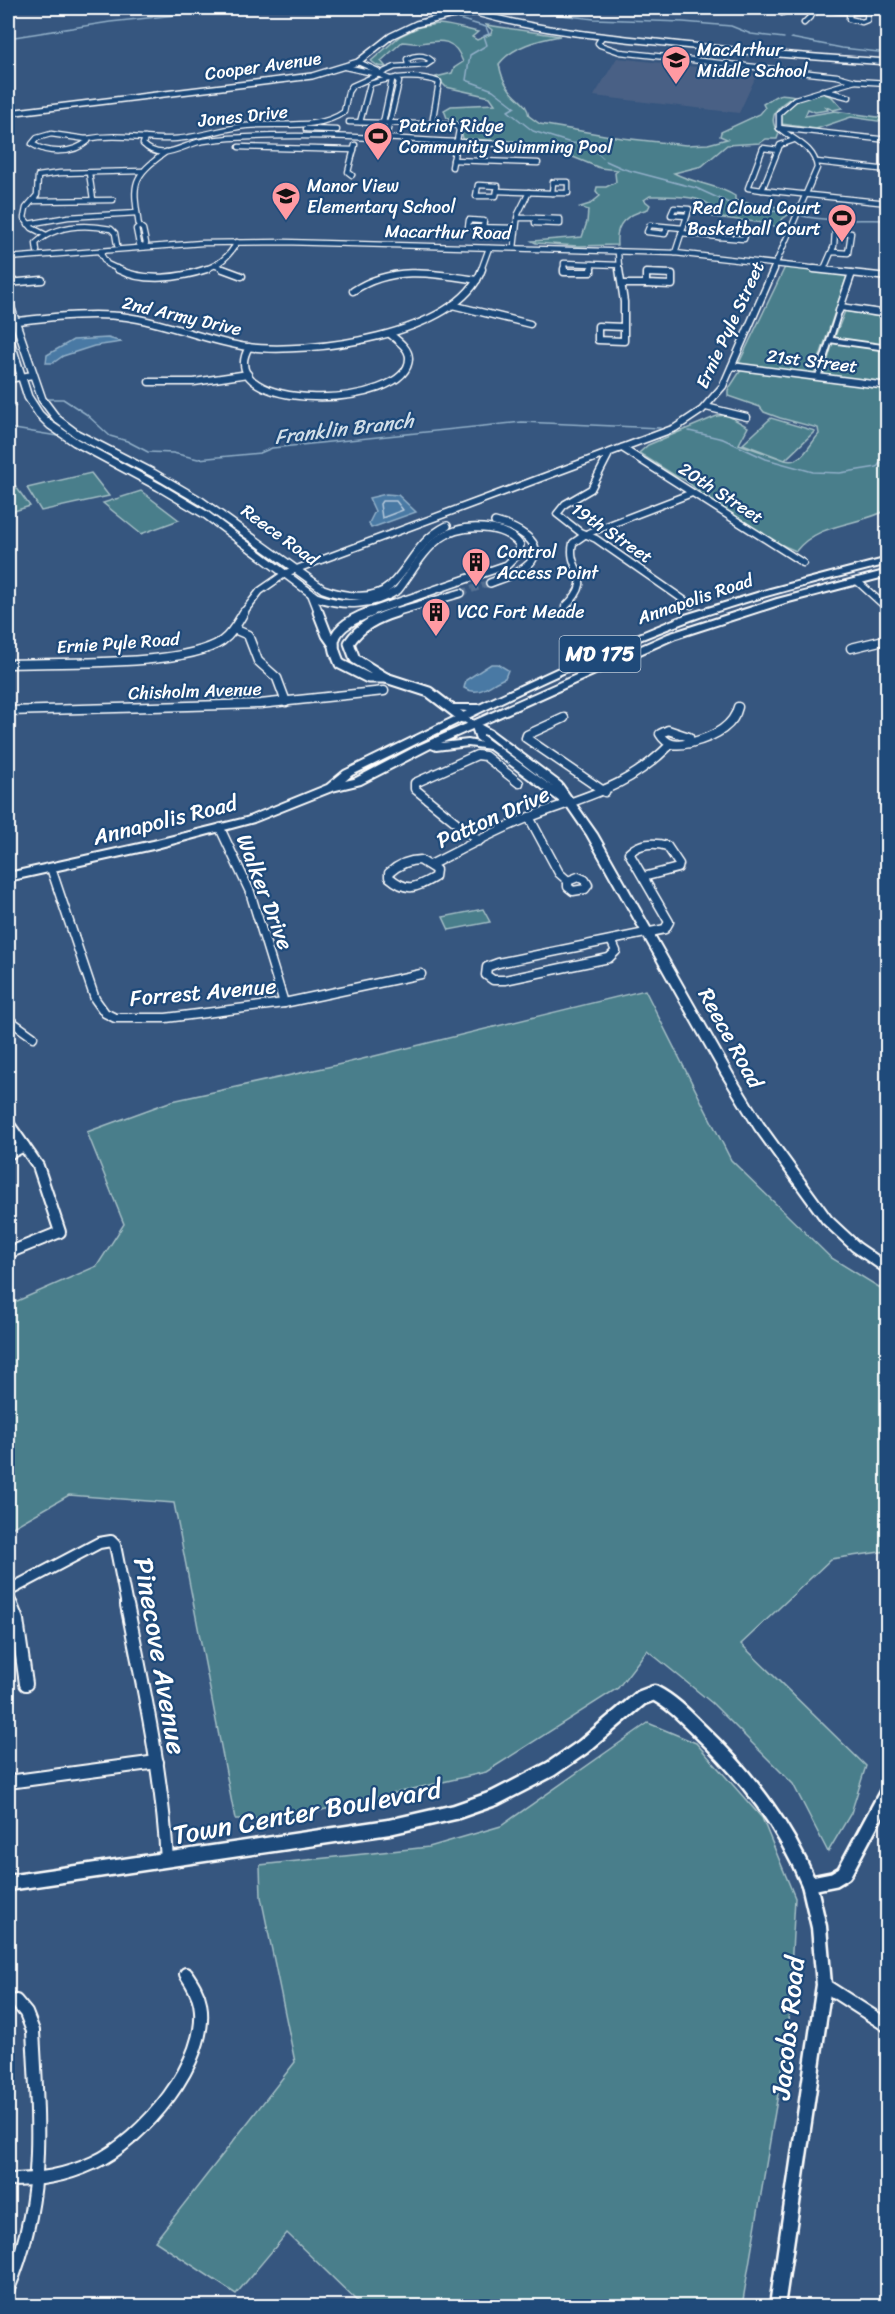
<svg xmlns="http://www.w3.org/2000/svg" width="895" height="2314" viewBox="0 0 895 2314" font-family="Sriracha,sans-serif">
	<rect width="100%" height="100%" fill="#36567f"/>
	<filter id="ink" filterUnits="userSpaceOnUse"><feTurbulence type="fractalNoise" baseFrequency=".0167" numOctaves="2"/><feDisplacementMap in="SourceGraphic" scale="12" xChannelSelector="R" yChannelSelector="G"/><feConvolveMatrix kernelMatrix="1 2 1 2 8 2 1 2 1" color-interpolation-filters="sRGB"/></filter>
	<g filter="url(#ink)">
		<path fill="#4a6185" d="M 617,58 L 757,74 L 739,113 L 594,96 Z"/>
		<g fill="#497e8b" stroke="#a4bec5" stroke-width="1.5">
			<path d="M 438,24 C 453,25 464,29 478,32 L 472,37 L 477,40 L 491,34 L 492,30 L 486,25 L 560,36 C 538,40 513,46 499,64 C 501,74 503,81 510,90 C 517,100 527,102 529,116 L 540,124 L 622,138 L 686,145 L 708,144 L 727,139 L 720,136 L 721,132 L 760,114 L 765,108 L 763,104 C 779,95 775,92 795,96 C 779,104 765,117 779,133 L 777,139 L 766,139 L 760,143 L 727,145 L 702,166 L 674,173 C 692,183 719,185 735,196 L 735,200 L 740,202 L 786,208 L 791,213 L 781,220 L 780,228 L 764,223 L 713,217 L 716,212 C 708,194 667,196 650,196 L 644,200 L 650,205 L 648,209 C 626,215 615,223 617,245 L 577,246 L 536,243 L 532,241 L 582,237 L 587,222 L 588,210 L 580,207 L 590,204 L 600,196 L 596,191 L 597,187 L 606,187 L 616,182 L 615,173 L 618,170 L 600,168 L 573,157 L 558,146 L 547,148 L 513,141 L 463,139 L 461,128 L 447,118 L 444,110 L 451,106 L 495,104 L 490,97 L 446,87 L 436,77 L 452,73 L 454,68 L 463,62 C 455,39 442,39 421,43 C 415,44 409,42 402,42 L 381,61 L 386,67 L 378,66 L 371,61 L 400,36 L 419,27 Z"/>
			<path d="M 820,92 L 832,97 L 842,108 L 833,110 L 826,107 L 828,110 L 815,112 L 808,109 L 805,116 L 835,111 L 884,118 L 884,122 L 851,117 L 816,129 L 782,124 L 782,112 L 797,100 Z"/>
			<path d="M 785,267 L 847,276 L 814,374 L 738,365 Z"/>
			<path d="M 845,311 L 887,318 L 887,346 L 834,339 Z"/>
			<path d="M 833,342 L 887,349 L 887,385 L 823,376 Z"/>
			<path d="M 741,370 L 887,389 L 887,510 C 858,526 819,522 796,551 C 764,538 733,515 703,495 C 694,489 688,479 677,477 L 639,453 L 648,445 L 717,416 L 727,415 L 748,427 L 739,444 L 785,460 L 743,444 L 771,418 L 815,431 L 785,460 C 802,465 809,445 819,434 L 818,428 L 780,418 L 764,412 L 760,407 L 728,396 L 728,390 Z"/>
			<path d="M 91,473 L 109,496 L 41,511 L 27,488 Z"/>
			<path d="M 8,476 L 30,506 L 8,513 Z"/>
			<path d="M 141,491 L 179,520 L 141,534 L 103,503 Z"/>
			<path d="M 483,909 L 490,922 L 449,930 L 443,917 Z"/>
			<path d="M 645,990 L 731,1160 L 830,1257 L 887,1292 L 887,1551 L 831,1559 L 741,1644 L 866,1766 L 851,1813 L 828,1852 L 793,1784 L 712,1703 L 647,1650 L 618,1688 L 486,1772 L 283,1819 L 235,1819 L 174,1503 L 69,1495 L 8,1530 L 8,1305 L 97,1266 L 124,1224 L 87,1132 L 172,1101 L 346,1063 Z"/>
			<path d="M 648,1723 L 696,1743 L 762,1818 L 795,1898 L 787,2041 L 742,2306 L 362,2306 L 287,2233 L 236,2294 L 155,2241 L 295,2062 L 261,1897 L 260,1865 L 429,1847 L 501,1826 Z"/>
		</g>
		<g fill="#4879a4" stroke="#91afc8" stroke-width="1.5">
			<path d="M 108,338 L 122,342 L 94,346 L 63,356 L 53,363 L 46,363 L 47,355 L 73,340 Z"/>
			<path d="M 386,494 L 398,495 L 416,512 L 371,528 L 369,523 L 375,511 L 369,498 Z"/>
			<path d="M 491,664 L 498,664 L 508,670 L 505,678 C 490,683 480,698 464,688 L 466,680 Z"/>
		</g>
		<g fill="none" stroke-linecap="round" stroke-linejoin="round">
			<path stroke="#b6c9db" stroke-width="1.5" d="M 382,501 L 396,501 L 403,510 L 382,518 L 380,504 Z"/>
			<g stroke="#91afc8" stroke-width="1.5">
				<path d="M 245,8 L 274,8"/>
				<path d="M 306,8 L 440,15"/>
				<path d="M 536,11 L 544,8"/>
				<path d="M 500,15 L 536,12 L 594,19 L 683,22 L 731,26 L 751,34 L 784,38"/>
				<path d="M 459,19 L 486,27 L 489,34 L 484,36 L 487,45 L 470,55 L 466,80 L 493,90 L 515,107 L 508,111 L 533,131 L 571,143 L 589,145 L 603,158"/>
				<path d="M 8,38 L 110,22 L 204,12 L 218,8 L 244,8"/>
				<path d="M 791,38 L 842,48 L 888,53"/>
				<path d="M 606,161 L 624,169 L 696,188 L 742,209 L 784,212"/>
				<path d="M 802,216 C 830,222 859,219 888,220"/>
				<path d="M 48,399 L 63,399 L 86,414 L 110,436 L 127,441 L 148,452 L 173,453 L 198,459 L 260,453 L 272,448 L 522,422 L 660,428"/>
				<path d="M 8,408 L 16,406"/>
				<path d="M 8,428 L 64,437"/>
				<path d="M 689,431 L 723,439 L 766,459 L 813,472 L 840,473 L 877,467 L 880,463 L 888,464"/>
			</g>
			<path stroke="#546f92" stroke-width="7" stroke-dasharray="7 4" stroke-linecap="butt" d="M 461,593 L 490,583"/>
			<g stroke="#fff" stroke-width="8">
				<g id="pedestrian">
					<path d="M 831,340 L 888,348"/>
					<path d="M 818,377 L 839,311"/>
				</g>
			</g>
			<g stroke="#fff" stroke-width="7">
				<g id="minor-far4">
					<path d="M 736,8 L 741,10"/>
					<path d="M 807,8 L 849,12 L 888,11"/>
					<path d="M 850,8 L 849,19 L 862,22 L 867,20 L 868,8"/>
					<path d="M 782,13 L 794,8"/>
					<path d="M 804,23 L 819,8"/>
					<path d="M 602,37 L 598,43 L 600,45 L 620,52 L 837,76 L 855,81 L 888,83"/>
					<path d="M 358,62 L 378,71"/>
					<path d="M 345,67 L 378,74 L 392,80 L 379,142"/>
					<path d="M 822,90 L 849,97"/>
					<path d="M 349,122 L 456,125 L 459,130 L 452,167"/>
					<path d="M 360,122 L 370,84 C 391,77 418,74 439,82 L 432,124"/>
					<path d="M 779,128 L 888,140"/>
					<path d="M 306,129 L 337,130"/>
					<path d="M 51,134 L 86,139 L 88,141 C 73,154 48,154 32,144 L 37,138 Z"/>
					<path d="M 145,138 L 143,144 C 160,161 178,148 198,142 C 208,140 219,139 230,138 C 321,132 414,141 505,144"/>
					<path d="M 86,139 C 118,133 142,140 173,139 C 197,138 221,129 245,126 C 276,122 318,131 344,112 L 348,92 L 352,86 L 395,67 L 426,65 L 432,61 C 424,54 416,55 407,59 L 408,65"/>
					<path d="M 794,140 L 780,145 L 762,190 L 888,203"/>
					<path d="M 385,142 L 399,82 L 396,78"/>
					<path d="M 239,147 L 354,150"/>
					<path d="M 453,160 L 538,163"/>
					<path d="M 817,162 L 888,170"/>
					<path d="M 89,173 L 93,199"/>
					<path d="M 352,175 L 348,172 L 355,145"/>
					<path d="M 553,182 L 568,182 L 568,193 L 552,193 Z"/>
					<path d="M 478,185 L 498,186 L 496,196 L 476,196 Z"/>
					<path d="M 762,190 L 748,188 L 763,148 L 778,150"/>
					<path d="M 497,191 L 552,193"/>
					<path d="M 33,201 L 113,200"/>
					<path d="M 674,208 L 689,209 L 687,216 L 671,215 Z"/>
					<path d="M 517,218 L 535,218"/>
					<path d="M 535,218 L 560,219 L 560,224 L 535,223 Z"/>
					<path d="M 28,224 L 68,217 L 137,213"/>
					<path d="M 139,226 L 143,229 L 146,243 L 144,247"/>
					<path d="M 483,227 L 484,221 L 469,220 L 468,227 L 516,228"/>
					<path d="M 667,227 L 665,234 L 647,232 L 650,225 L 683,228"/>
					<path d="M 721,230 L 746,232 L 744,239 L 719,237 Z"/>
					<path d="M 681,233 L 719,237"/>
					<path d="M 46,235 L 32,228 L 24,218 L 26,208 L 37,195 L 38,176 L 60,173 L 142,171"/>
					<path d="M 144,247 L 139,244 L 136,229 L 139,226 C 133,184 130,178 166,152"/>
					<path d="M 514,248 L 518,214 L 529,192"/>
					<path d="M 37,251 L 36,243 C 56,225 85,224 111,229 L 115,233 L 117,245"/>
					<path d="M 99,251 L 107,264 L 120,270"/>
					<path d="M 618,251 L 619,270"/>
					<path d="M 675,253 L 687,216"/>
					<path d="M 8,258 L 202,243 L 284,242 L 675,253 L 828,270"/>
					<path d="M 592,264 L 619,265"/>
					<path d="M 216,266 L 227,270"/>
					<path d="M 824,269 L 834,246 L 835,231 L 851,233 L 848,253 L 833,252"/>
					<path d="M 203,270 C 219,265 229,257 237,242"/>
					<path d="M 481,270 L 489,248"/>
					<path d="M 564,270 L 564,263 L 592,264 L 591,270"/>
					<path d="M 773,270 L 817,168 C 815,147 793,140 779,128 L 779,113 L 795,99 L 855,81"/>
				</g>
			</g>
			<g stroke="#fff" stroke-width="9">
				<g id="minor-far3">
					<path d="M 117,269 C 144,283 180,278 207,269"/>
					<path d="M 223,269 L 242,276"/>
					<path d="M 564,269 L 564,272 L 591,272 L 591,269"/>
					<path d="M 619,269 L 624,302 L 624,341 L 598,340 L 598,326 L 624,327"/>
					<path d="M 814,269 L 888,277"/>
					<path d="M 646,273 L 672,274 L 672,285 L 646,284 Z"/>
					<path d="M 8,283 L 42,280"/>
					<path d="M 622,284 L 646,284"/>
					<path d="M 353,291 C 392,265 433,273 477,280"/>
					<path d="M 452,305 L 530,324"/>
					<path d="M 841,307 L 887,314"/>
					<path d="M 839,311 L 852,273"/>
					<path d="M 8,322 C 47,318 88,312 127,317 C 168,323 206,341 247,347 C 307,355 459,336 482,269"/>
					<path d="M 249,347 C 210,413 409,411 409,358 C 409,348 397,340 390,334"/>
					<path d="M 732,366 L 888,386"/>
					<path d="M 8,379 L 33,375"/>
					<path d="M 149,382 L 194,382 L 248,374"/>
					<path d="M 706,407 L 747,417"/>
					<path d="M 622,448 L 803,563"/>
					<path d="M 606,454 L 608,456 L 591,489 L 565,504 L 557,514 L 580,532 L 596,539 L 691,605"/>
					<path d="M 857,581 L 888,609"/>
					<path d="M 565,607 C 598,576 566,572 573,543 L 586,534 L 692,493"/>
					<path d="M 243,613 L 260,591 L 286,573 L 675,428 L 702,410 L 723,386 L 774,269"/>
				</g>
			</g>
			<g stroke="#fff" stroke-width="11">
				<g id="minor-far2">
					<path d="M 234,629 L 248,635 L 258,661 L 277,678 L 286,702"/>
					<path d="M 851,648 L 888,639"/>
					<path d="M 8,664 C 58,662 184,667 222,641 C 232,634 238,622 244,612"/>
					<path d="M 8,711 L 260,704 L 384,691"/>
					<path d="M 564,718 L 527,735 L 526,738 L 605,792"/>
					<path d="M 668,730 L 689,737 L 690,743 C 677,746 667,746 660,734 Z"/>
					<path d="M 690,743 C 710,738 733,729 738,707"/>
					<path d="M 529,817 L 559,873 L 568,881"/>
					<path d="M 220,828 L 250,892 L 284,1003"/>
					<path d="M 479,841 L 415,789 L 415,783 L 477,755 L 485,756 L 519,783"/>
					<path d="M 420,860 L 436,870 L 435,877 C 415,888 408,893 389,877 L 389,873 C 398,865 408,860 420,860 Z"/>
					<path d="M 430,865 C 462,849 493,832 525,819 C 585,795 623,792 671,744"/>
					<path d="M 51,868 L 95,999 L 105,1013 L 115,1018 L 166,1018 L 284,1003 L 421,974"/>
					<path d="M 578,877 L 585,880 L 588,885 L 585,889 L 573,891 L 568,887 L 568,881 Z"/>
					<path d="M 611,940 L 616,951 L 609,958 L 505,980 L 493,980 L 486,975 L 487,967 L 498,963 L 665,929 L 669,922 L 629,853 C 639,843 654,842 667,846 L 679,864 L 678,868 L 643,877"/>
					<path d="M 8,1019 L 33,1037"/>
				</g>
			</g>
			<g stroke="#fff" stroke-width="14">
				<g id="minor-far1">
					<path d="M 8,1123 L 38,1166 L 60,1232 L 8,1253"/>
					<path d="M 8,1154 L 24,1146"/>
					<path d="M 8,1591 L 99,1543 L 111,1541 L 115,1545 L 127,1606"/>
					<path d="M 8,1596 L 12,1606"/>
				</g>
			</g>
			<g stroke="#fff" stroke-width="16">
				<g id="minor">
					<path d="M 11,1605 L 17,1620 L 26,1684"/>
					<path d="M 127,1605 C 144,1690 162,1773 167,1860"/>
					<path d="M 8,1782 L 157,1762"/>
					<path d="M 824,1985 L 888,2026"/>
					<path d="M 8,2180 C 39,2180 65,2176 93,2163 C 142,2141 211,2060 200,2003 C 198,1992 192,1983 186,1974"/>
					<path d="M 8,2289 C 46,2198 38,2126 33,2031 L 26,2013 L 16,2001"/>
				</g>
			</g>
			<g stroke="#fff" stroke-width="8">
				<g id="tertiary-far3">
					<path d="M 480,14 C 538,30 596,36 656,42 C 733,51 810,57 888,62"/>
					<path d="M 8,113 L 312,76 L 358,62 L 391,36 L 416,24 L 449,16 L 509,8"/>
				</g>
			</g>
			<g stroke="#fff" stroke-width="10">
				<g id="tertiary-far2">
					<path d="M 8,300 L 42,399 L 57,419 L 77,434 L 153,473 L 201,501 L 323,589 C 342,596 373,602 390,586 C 412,565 417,541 447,526"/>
					<path d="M 8,334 L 28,397 L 39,414 L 50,425 L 75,442 L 159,487 L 206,515 L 316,597 C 343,607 373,606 398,590 C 423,557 435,524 483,528 C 498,529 511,533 520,545 L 518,554 L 507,565 L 367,613"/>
					<path d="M 490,583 C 503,578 519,574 529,564 C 550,542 512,526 495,522"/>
					<path d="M 312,595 L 319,613"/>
					<path d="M 392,613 L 461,593"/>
				</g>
			</g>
			<g stroke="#fff" stroke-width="13">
				<g id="tertiary-far1">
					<path d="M 318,612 L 327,635 L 334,645"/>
					<path d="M 371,612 C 357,617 333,627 334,645 C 334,651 338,659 340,664 L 368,678 L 386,678 L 429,692 L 463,718"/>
					<path d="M 386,678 L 355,659 L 349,643 C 360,626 377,618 396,612"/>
				</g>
			</g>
			<g stroke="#fff" stroke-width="19">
				<g id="tertiary">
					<path d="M 8,1883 L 389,1827 L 455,1812 L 495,1798 L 551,1769 L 583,1747 L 641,1698 L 654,1693 C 672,1702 686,1717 700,1731 C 747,1776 784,1824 809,1884"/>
					<path d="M 777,2306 L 824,1985 L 819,1927 L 809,1884 L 834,1879 L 844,1873 L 888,1791"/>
				</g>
			</g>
			<g stroke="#fff" stroke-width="4">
				<path id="secondary" d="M 463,715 L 492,731 L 561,783 L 597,834 L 733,1074 L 763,1123 L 831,1217 L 860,1244 L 888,1263 L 888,1275 L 852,1250 L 823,1223 L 755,1129 L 722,1075 L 587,835 L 565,803 L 560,802 L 476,739 L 472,727 L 458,718 ZM 483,734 L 486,735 L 554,788 L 483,736 Z"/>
			</g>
			<g stroke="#fff" stroke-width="4">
				<path id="primary" d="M 888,558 L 888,564 C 822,581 755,597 691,620 C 574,663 463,721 352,775 L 345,781 L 354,779 L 415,747 L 668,634 L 777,599 L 888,570 L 888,576 L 785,603 L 676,638 L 441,743 L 468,740 L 498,746 L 498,750 L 468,746 L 436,750 L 431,748 L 361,784 L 332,791 L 254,822 L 153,849 L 8,881 L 8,873 L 153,841 L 246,818 L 327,785 L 344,771 L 467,711 L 445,709 L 445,705 L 479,705 L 578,659 L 685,615 L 770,589 Z"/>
			</g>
			<use href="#pedestrian" stroke="#1f4a7a" stroke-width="4.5"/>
			<use href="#minor-far4" stroke="#1f4a7a" stroke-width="4.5"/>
			<use href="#minor-far3" stroke="#1f4a7a" stroke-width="6"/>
			<use href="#minor-far2" stroke="#1f4a7a" stroke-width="8"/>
			<use href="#minor-far1" stroke="#1f4a7a" stroke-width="10"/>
			<use href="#minor" stroke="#1f4a7a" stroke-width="12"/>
			<use href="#tertiary-far3" stroke="#1f4a7a" stroke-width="5"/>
			<use href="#tertiary-far2" stroke="#1f4a7a" stroke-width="7"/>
			<use href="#tertiary-far1" stroke="#1f4a7a" stroke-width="9"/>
			<use href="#tertiary" stroke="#1f4a7a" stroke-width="14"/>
			<use href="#secondary" fill="#1f4a7a" fill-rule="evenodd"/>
			<use href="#primary" fill="#1f4a7a" fill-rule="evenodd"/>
		</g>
	</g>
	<defs>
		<g id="school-pin" transform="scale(1.5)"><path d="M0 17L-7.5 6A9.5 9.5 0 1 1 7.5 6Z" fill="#ff9aa2" stroke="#1f4a7a"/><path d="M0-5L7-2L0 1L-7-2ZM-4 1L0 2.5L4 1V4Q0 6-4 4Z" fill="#111"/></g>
		<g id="stadium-pin" transform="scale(1.5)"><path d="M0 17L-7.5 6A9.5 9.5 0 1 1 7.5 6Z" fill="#ff9aa2" stroke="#1f4a7a"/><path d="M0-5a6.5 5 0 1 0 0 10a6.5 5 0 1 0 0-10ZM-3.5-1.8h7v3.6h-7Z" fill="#111"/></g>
		<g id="building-pin" transform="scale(1.5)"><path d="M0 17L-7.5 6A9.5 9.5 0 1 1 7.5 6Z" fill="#ff9aa2" stroke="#1f4a7a"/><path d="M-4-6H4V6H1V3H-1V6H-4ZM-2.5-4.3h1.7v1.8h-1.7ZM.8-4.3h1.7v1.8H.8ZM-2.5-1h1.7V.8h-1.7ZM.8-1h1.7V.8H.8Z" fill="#111"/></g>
	</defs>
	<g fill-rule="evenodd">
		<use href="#school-pin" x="676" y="60"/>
		<use href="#stadium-pin" x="378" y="136"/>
		<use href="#school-pin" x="286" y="196"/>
		<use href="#stadium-pin" x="842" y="218"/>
		<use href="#building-pin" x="476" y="562"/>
		<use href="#building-pin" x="436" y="612"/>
	</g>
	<g text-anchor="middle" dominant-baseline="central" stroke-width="4.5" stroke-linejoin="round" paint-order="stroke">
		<g font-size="18" fill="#fff" stroke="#1f4a7a" text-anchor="start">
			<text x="697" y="50">MacArthur<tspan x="697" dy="21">Middle School</tspan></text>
			<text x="399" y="126">Patriot Ridge<tspan x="399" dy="21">Community Swimming Pool</tspan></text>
			<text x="307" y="186">Manor View<tspan x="307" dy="21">Elementary School</tspan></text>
			<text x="821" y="208" text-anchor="end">Red Cloud Court<tspan x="821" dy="21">Basketball Court</tspan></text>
			<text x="497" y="552">Control<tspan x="497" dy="21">Access Point</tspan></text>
			<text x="457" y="612">VCC Fort Meade</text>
		</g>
		<g font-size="18" fill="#fff" stroke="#1f4a7a">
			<text transform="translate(263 66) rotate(-8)">Cooper Avenue</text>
			<text transform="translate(243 116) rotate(-6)">Jones Drive</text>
			<text transform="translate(448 232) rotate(1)">Macarthur Road</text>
			<text transform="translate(182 316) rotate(13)">2nd Army Drive</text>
			<text transform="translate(730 325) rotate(-65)">Ernie Pyle Street</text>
			<text transform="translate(812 361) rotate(7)">21st Street</text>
			<text transform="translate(721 493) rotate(33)">20th Street</text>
			<text transform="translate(612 533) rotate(34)">19th Street</text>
			<text transform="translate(280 535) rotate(36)">Reece Road</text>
			<text transform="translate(695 599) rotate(-19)">Annapolis Road</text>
			<text transform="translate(118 643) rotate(-4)">Ernie Pyle Road</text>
			<text transform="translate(195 691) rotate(-2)">Chisholm Avenue</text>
		</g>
		<g font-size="20" font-style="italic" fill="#d1dee8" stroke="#1f4a7a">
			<text transform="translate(344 429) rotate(-7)">Franklin Branch</text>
		</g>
		<rect fill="#1f4a7a" stroke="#bcc9d7" stroke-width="1.5" x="559.5" y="636" width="81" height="36" rx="4.5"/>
		<g font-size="21" font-weight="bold" fill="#fff">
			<text x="600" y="654">MD 175</text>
		</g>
		<g font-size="22" fill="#fff" stroke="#1f4a7a">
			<text transform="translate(493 817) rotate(-24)">Patton Drive</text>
			<text transform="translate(165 820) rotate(-14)">Annapolis Road</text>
			<text transform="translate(265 892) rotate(69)">Walker Drive</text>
			<text transform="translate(203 992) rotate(-5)">Forrest Avenue</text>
			<text transform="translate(731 1038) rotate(61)">Reece Road</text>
		</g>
		<g font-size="27" fill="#fff" stroke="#1f4a7a">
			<text transform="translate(160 1656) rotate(80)">Pinecove Avenue</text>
			<text transform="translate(307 1812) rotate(-10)">Town Center Boulevard</text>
			<text transform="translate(788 2028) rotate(-84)">Jacobs Road</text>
		</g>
	</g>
	<rect width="895" height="2314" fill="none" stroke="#1f4a7a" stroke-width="30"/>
	<rect x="15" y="15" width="865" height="2284" fill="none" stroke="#fff" stroke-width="2" filter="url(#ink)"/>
</svg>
